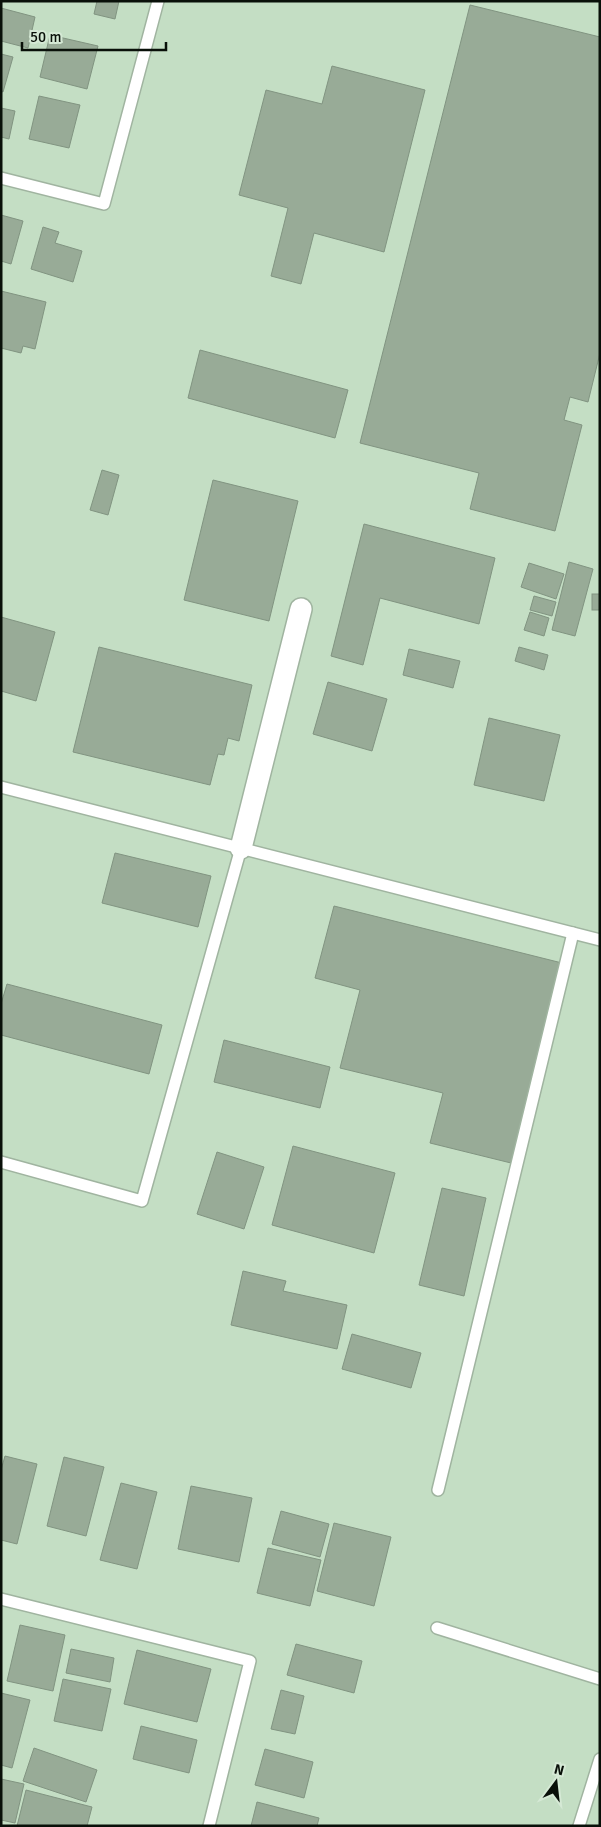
<svg xmlns="http://www.w3.org/2000/svg" width="601" height="1827" viewBox="0 0 601 1827" font-family="Signika,sans-serif">
	<rect width="100%" height="100%" fill="#d5e9d5"/>
	<rect fill="#c4dec4" x="1" y="1" width="599" height="1825"/>
	<g fill="#98ab97" stroke="#819481">
		<path d="M 97,1 L 119,1 L 115,19 L 94,14 Z"/>
		<path d="M 470,5 L 600,37 L 600,353 L 588,402 L 570,397 L 564,420 L 582,425 L 555,531 L 470,509 L 479,473 L 360,443 Z"/>
		<path d="M 1,8 L 35,17 L 28,48 L 1,41 Z"/>
		<path d="M 50,35 L 98,46 L 87,89 L 40,77 Z"/>
		<path d="M 1,54 L 13,57 L 3,92 L 1,91 Z"/>
		<path d="M 332,66 L 425,90 L 384,252 L 314,233 L 301,284 L 271,276 L 288,208 L 239,195 L 266,90 L 322,104 Z"/>
		<path d="M 39,96 L 80,105 L 69,148 L 29,139 Z"/>
		<path d="M 1,108 L 15,111 L 9,139 L 1,137 Z"/>
		<path d="M 1,215 L 23,221 L 11,264 L 1,261 Z"/>
		<path d="M 43,227 L 59,232 L 55,243 L 82,251 L 73,282 L 31,269 Z"/>
		<path d="M 1,291 L 46,302 L 35,349 L 23,346 L 21,353 L 1,348 Z"/>
		<path d="M 200,350 L 348,390 L 335,438 L 188,398 Z"/>
		<path d="M 102,470 L 119,475 L 108,515 L 90,510 Z"/>
		<path d="M 213,480 L 298,501 L 269,621 L 184,600 Z"/>
		<path d="M 364,524 L 495,558 L 479,624 L 380,598 L 363,665 L 331,656 Z"/>
		<path d="M 569,562 L 593,569 L 575,636 L 552,630 Z"/>
		<path d="M 529,563 L 564,574 L 556,599 L 521,587 Z"/>
		<rect x="592" y="594" width="8" height="16"/>
		<path d="M 534,596 L 556,602 L 552,616 L 530,610 Z"/>
		<path d="M 530,612 L 549,618 L 544,636 L 524,630 Z"/>
		<path d="M 1,617 L 55,632 L 36,701 L 1,691 Z"/>
		<path d="M 99,647 L 252,685 L 239,741 L 228,738 L 224,755 L 218,754 L 210,785 L 73,752 Z"/>
		<path d="M 519,647 L 548,655 L 544,670 L 515,661 Z"/>
		<path d="M 409,649 L 460,661 L 453,688 L 403,675 Z"/>
		<path d="M 328,682 L 387,699 L 372,751 L 313,734 Z"/>
		<path d="M 489,718 L 560,735 L 544,801 L 474,785 Z"/>
		<path d="M 115,853 L 211,876 L 198,927 L 102,903 Z"/>
		<path d="M 334,906 L 562,963 L 511,1163 L 430,1143 L 443,1093 L 340,1068 L 360,990 L 315,978 Z"/>
		<path d="M 7,984 L 162,1025 L 149,1074 L 1,1035 L 1,1004 Z"/>
		<path d="M 224,1040 L 330,1067 L 320,1108 L 214,1082 Z"/>
		<path d="M 293,1146 L 395,1173 L 374,1253 L 272,1225 Z"/>
		<path d="M 217,1152 L 264,1167 L 244,1229 L 197,1214 Z"/>
		<path d="M 442,1188 L 486,1198 L 464,1296 L 419,1285 Z"/>
		<path d="M 243,1271 L 286,1281 L 283,1291 L 347,1305 L 337,1349 L 231,1325 Z"/>
		<path d="M 352,1334 L 421,1353 L 411,1388 L 342,1369 Z"/>
		<path d="M 5,1456 L 37,1464 L 17,1544 L 1,1540 L 1,1470 Z"/>
		<path d="M 64,1457 L 104,1467 L 86,1536 L 47,1526 Z"/>
		<path d="M 121,1483 L 157,1492 L 137,1569 L 100,1560 Z"/>
		<path d="M 191,1486 L 252,1498 L 239,1562 L 178,1549 Z"/>
		<path d="M 281,1511 L 329,1524 L 320,1557 L 272,1544 Z"/>
		<path d="M 334,1523 L 391,1537 L 374,1606 L 317,1591 Z"/>
		<path d="M 268,1548 L 321,1560 L 310,1606 L 257,1593 Z"/>
		<path d="M 20,1625 L 65,1635 L 53,1691 L 7,1681 Z"/>
		<path d="M 296,1644 L 362,1661 L 354,1693 L 287,1675 Z"/>
		<path d="M 71,1649 L 114,1658 L 110,1682 L 66,1673 Z"/>
		<path d="M 137,1650 L 211,1669 L 197,1722 L 124,1704 Z"/>
		<path d="M 63,1679 L 111,1689 L 102,1731 L 54,1721 Z"/>
		<path d="M 281,1690 L 304,1696 L 295,1734 L 271,1729 Z"/>
		<path d="M 1,1693 L 30,1700 L 12,1768 L 1,1765 Z"/>
		<path d="M 141,1726 L 197,1740 L 189,1773 L 133,1759 Z"/>
		<path d="M 34,1748 L 97,1770 L 86,1802 L 23,1781 Z"/>
		<path d="M 265,1749 L 313,1762 L 304,1798 L 255,1785 Z"/>
		<path d="M 1,1779 L 24,1784 L 15,1823 L 1,1820 Z"/>
		<path d="M 26,1790 L 92,1807 L 87,1826 L 17,1826 Z"/>
		<path d="M 257,1802 L 319,1818 L 317,1826 L 251,1826 Z"/>
	</g>
	<g fill="none" stroke-linecap="round" stroke-linejoin="round">
		<g stroke="#a0b4a0" stroke-width="14">
			<g id="lane">
				<path d="M 1,178 L 104,204 L 158,1"/>
				<path d="M 1,787 L 600,940"/>
				<path d="M 1,1162 L 142,1201 L 241,848"/>
				<path d="M 438,1490 L 573,933"/>
				<path d="M 1,1599 L 250,1661 L 209,1826"/>
				<path d="M 437,1628 L 600,1679"/>
				<path d="M 579,1826 L 600,1759"/>
			</g>
		</g>
		<g stroke="#a0b4a0" stroke-width="24">
			<path id="street" d="M 241,848 L 301,609"/>
		</g>
		<use href="#lane" stroke="#fff" stroke-width="11"/>
		<use href="#street" stroke="#fff" stroke-width="21"/>
	</g>
	<rect width="601" height="1827" fill="none" stroke="#091009" stroke-width="5"/>
	<g transform="translate(556 1782) rotate(15)" stroke="#d5e9d5" stroke-width="4" paint-order="stroke">
	<path d="M0-4L9 19L0 12L-9 19Z" fill="#091009"/>
	<text y="-8" font-size="14" font-weight="bold" text-anchor="middle" fill="#091009">N</text>
	</g>
	<path d="M22 42v8h144v-8" fill="none" stroke="#091009" stroke-width="2.5"/>
	<text x="30" y="42" font-size="15" fill="#091009" stroke="#d5e9d5" stroke-width="4" paint-order="stroke">50 m</text>
</svg>
